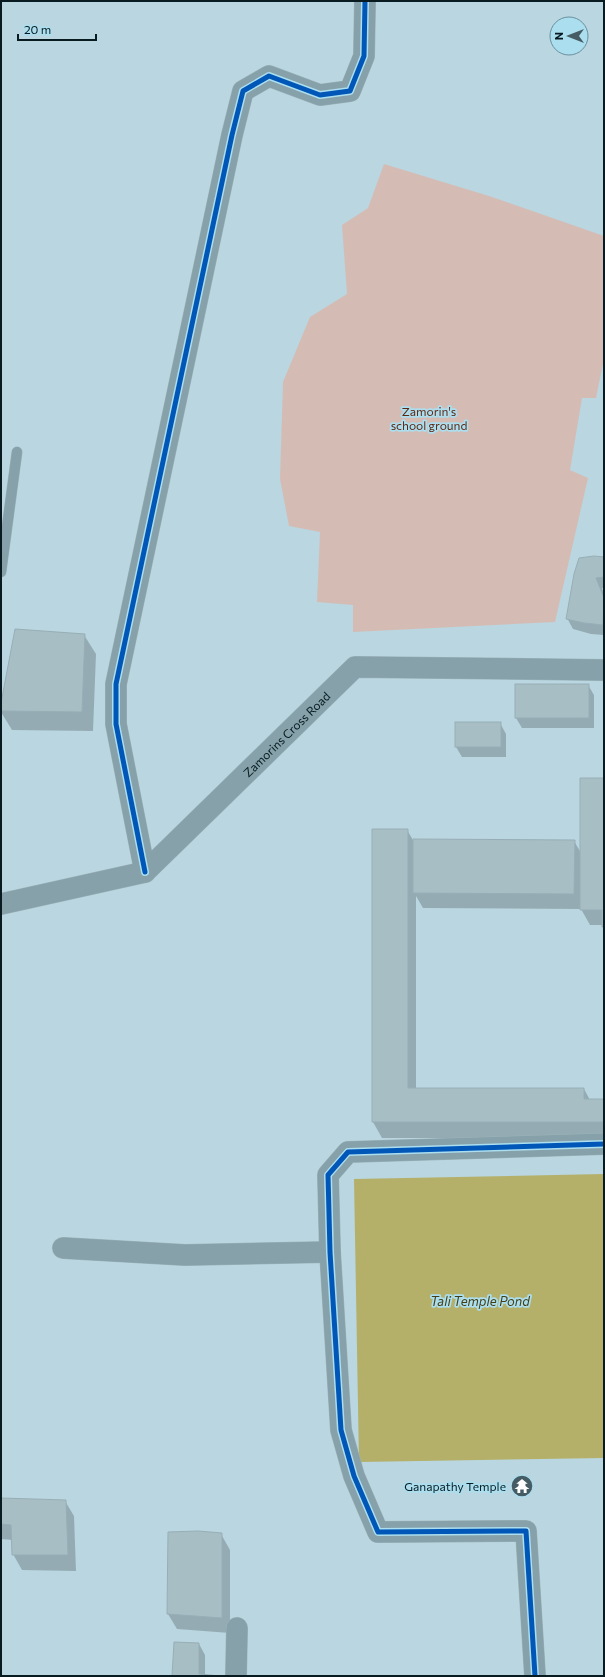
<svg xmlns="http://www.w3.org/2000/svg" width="605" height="1677" viewBox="0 0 605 1677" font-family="Commissioner,sans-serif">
	<rect width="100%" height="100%" fill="#bad6e0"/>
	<path fill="#d4bcb5" d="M 384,164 L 489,196 L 604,236 L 604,359 L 596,398 L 582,398 L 570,470 L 588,478 L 555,622 L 353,632 L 353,605 L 317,602 L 320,532 L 289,526 L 280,479 L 283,382 L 310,317 L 347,294 L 342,225 L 368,208 Z"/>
	<path fill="#b4b069" d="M 604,1174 L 604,1458 L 359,1462 L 354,1179 Z"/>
	<g fill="#0003">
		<path d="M 604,558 L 604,588 L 602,588 L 604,595 L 604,635 L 591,634 L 573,629 L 567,618 Z"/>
		<path d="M 84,635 L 96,654 L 93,731 L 12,730 L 1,712 L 1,708 Z"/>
		<path d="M 588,685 L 594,695 L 594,728 L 522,728 L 516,718 Z"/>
		<path d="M 500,723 L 506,734 L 506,757 L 462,757 L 456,747 Z"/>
		<path d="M 604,779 L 604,928 L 603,925 L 590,925 L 581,909 L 423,908 L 416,896 L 416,1089 L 584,1089 L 590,1100 L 604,1100 L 604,1138 L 382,1138 L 373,1122 L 373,830 L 407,830 L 413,840 L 574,841 L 581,853 Z"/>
		<path d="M 1,1500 L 65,1501 L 74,1516 L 76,1571 L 22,1570 L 13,1554 L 13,1540 L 1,1539 Z"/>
		<path d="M 221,1534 L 230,1550 L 230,1633 L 177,1629 L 168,1614 Z"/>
		<path d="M 199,1644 L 205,1655 L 205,1675 L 216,1676 L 173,1676 Z"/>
	</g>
	<g fill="#a7bec5" stroke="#98aeb6">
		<path d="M 594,556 L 604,557 L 604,577 L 596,578 L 604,598 L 603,625 L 584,623 L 566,619 L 574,574 L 579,558 Z"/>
		<path d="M 15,629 L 85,634 L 82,712 L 1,711 L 1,703 Z"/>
		<rect x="515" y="684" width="74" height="34"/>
		<rect x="455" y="722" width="46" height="25"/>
		<path d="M 580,778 L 604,778 L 604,927 L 602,927 L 602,910 L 580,910 Z"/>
		<path d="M 372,829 L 408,829 L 408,1088 L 584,1088 L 584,1099 L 604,1099 L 604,1122 L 372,1122 Z"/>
		<path d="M 413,839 L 575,840 L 574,894 L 413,893 Z"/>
		<path d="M 1,1498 L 66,1500 L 68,1555 L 12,1555 L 11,1525 L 1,1524 Z"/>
		<path d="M 198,1531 L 222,1533 L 222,1618 L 167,1614 L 168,1532 Z"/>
		<path d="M 174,1642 L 199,1643 L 199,1674 L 220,1676 L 172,1676 Z"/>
	</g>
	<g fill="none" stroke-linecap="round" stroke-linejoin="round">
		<g stroke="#9db3ba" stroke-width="11">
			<path id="lane" d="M 1,572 L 17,452"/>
		</g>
		<g stroke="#9db3ba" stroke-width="22">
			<g id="street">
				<path d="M 145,872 L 116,724 L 116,684 L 232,135 L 243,91 L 269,76 L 320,95 L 350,91 L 364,56 L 365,1"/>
				<path id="s1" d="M 1,904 L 145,872 L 355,667 L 604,670"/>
				<path d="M 63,1248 L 185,1255 L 330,1252"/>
				<path d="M 236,1676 L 237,1628"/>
				<path d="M 535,1676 L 526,1531 L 378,1532 L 354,1476 L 341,1430 L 330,1252 L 328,1175 L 348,1152 L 604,1144"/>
			</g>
		</g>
		<use href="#lane" stroke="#86a1aa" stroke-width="10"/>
		<use href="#street" stroke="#86a1aa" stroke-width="21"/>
		<g stroke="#abdeef" stroke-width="8">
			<g id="cycleway">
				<path d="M 145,872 L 116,724 L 116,684 L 232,135 L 243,91 L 269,76 L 320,95 L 350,91 L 364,56 L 365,1"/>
				<path d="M 535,1676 L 526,1531 L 378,1532 L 354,1476 L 341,1430 L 330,1252 L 328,1175 L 348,1152 L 604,1144"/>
			</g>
		</g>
		<use href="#cycleway" stroke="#0057b8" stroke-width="5"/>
	</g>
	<defs>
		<g id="temple-disc" transform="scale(1.15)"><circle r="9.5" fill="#465c64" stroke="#abdeef"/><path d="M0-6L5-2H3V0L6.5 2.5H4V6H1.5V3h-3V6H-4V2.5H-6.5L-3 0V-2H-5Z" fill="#fff"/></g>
	</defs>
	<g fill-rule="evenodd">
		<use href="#temple-disc" x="522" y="1486"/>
	</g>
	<g text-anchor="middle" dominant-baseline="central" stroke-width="3.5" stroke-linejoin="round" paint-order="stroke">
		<g font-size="12" fill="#612610" stroke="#abdeef">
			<text x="429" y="411">Zamorin's<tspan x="429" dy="14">school ground</tspan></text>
		</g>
		<g font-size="12" fill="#071b21" stroke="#abdeef">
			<text stroke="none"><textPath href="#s1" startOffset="345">Zamorins Cross Road</textPath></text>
		</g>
		<g font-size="12" fill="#071b21" stroke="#abdeef" text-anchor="end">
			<text x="506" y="1486">Ganapathy Temple</text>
		</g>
		<g font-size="13" font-style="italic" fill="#453e12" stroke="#abdeef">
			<text x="480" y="1301">Tali Temple Pond</text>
		</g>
	</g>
	<rect width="605" height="1677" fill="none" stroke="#071b21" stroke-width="4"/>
	<g transform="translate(569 36) rotate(270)"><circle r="19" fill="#abdeef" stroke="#69909d"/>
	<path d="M0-3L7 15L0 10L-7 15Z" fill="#465c64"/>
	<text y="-6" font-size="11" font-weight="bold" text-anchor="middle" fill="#071b21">N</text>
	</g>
	<path d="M18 34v6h78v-6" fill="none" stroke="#071b21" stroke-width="2"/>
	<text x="24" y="34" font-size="12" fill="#071b21" stroke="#abdeef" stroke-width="3" paint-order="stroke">20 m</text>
</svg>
